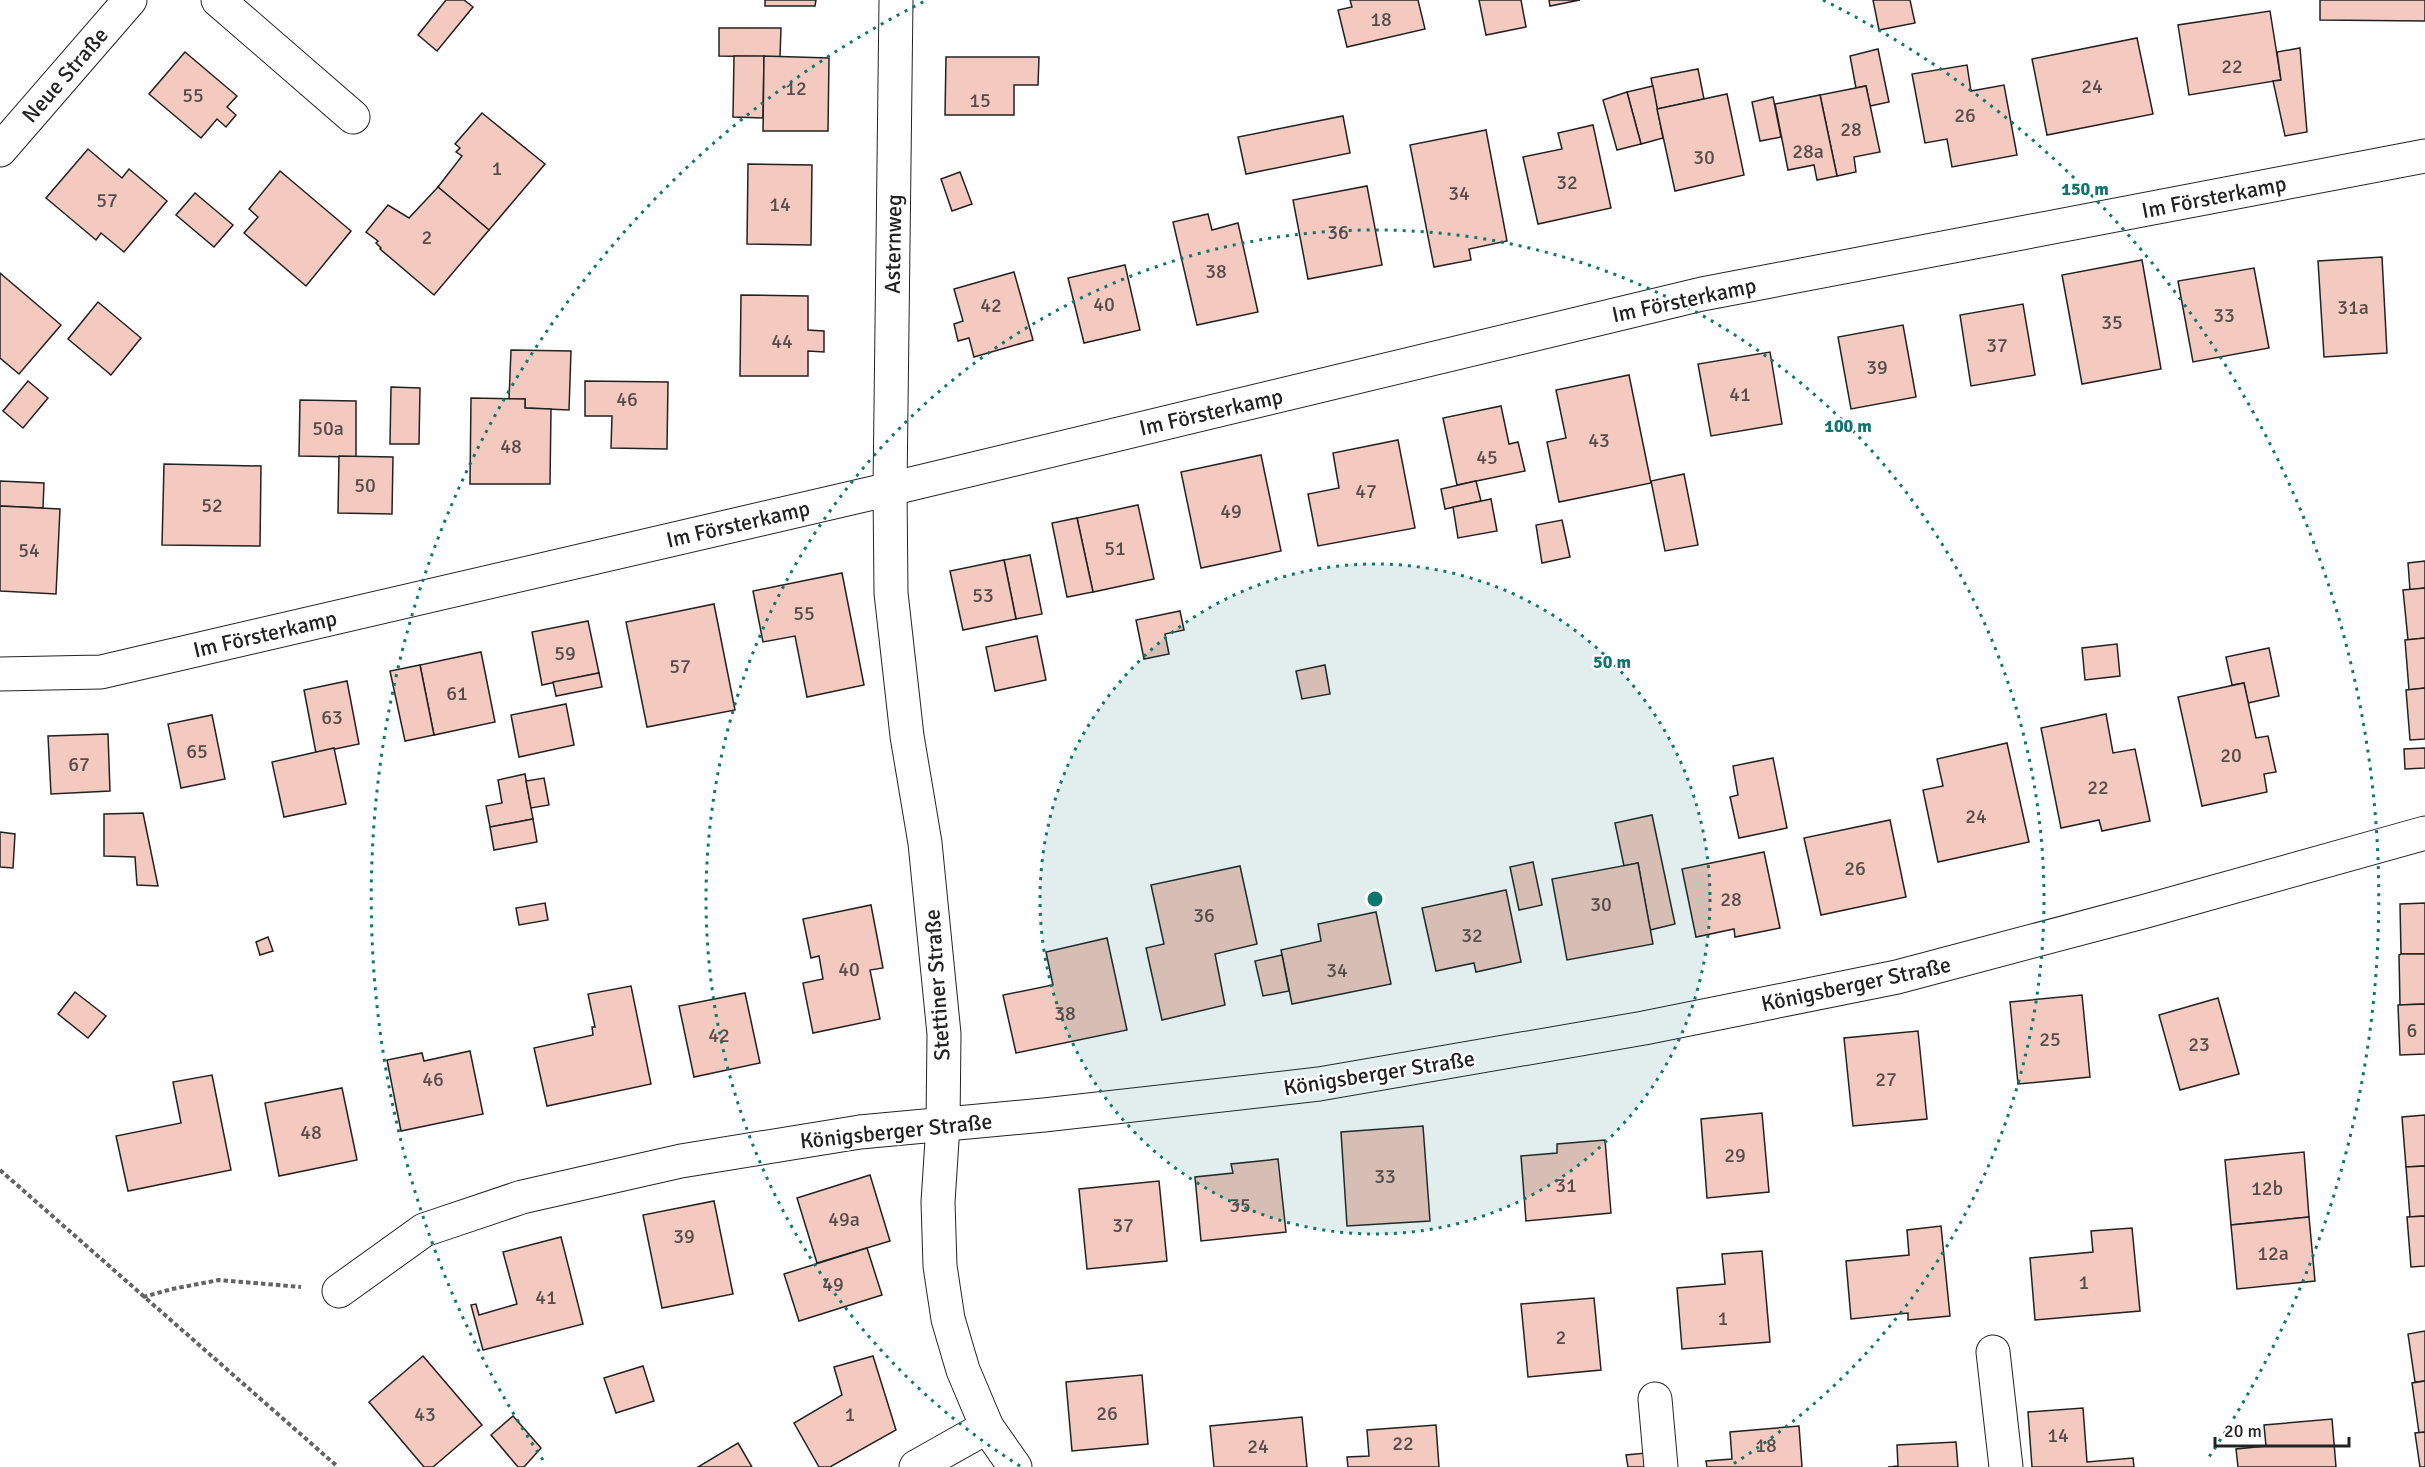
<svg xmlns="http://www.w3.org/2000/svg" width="2425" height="1467" viewBox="0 0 2425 1467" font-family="Signika,sans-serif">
	<rect width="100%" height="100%" fill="#fff"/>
	<g fill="#f3c9c0" stroke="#222" stroke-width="1.5">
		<path d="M 446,0 L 464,0 L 473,7 L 437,51 L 418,35 Z"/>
		<path d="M 765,0 L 816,0 L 815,6 L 765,6 Z"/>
		<path d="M 1350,0 L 1418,0 L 1425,29 L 1347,47 L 1338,10 L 1352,7 Z"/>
		<path d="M 1479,0 L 1521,0 L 1526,27 L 1486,35 Z"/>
		<path d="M 1549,0 L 1580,0 L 1550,6 Z"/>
		<path d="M 1873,0 L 1910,0 L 1915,23 L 1879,30 Z"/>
		<path d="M 2320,0 L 2425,0 L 2425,21 L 2320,20 Z"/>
		<path d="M 2270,11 L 2281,80 L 2189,95 L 2178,25 Z"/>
		<path d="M 719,28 L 781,28 L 780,57 L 719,56 Z"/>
		<path d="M 2137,38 L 2153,114 L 2047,135 L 2032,59 Z"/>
		<path d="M 2300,48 L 2307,132 L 2285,136 L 2273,81 L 2281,80 L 2277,52 Z"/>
		<path d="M 1878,49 L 1889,102 L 1870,106 L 1866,86 L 1856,88 L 1850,56 Z"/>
		<path d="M 185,52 L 237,96 L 227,107 L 236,115 L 226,127 L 217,119 L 201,138 L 149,94 Z"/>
		<path d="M 734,56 L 764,56 L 763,118 L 733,117 Z"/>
		<path d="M 764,56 L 829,58 L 828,131 L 763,131 Z"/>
		<path d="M 946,57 L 1039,57 L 1038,85 L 1014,85 L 1014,115 L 945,115 Z"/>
		<path d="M 1967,65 L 1971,91 L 2004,85 L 2017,155 L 1952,167 L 1947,139 L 1925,143 L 1912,74 Z"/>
		<path d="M 1698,69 L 1704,99 L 1657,109 L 1651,78 Z"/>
		<path d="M 1653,86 L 1663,138 L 1641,144 L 1627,92 Z"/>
		<path d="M 1866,86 L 1880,152 L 1854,157 L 1856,172 L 1837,176 L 1820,95 Z"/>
		<path d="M 1627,92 L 1641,144 L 1617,150 L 1603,100 Z"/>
		<path d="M 1727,94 L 1744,175 L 1675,191 L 1657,109 Z"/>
		<path d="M 1820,95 L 1837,176 L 1817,180 L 1814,165 L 1788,170 L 1775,104 Z"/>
		<path d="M 1773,97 L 1781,137 L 1760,141 L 1752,102 Z"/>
		<path d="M 482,113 L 545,164 L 489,230 L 438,187 L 462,156 L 456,152 L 460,148 L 455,144 Z"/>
		<path d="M 1343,116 L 1350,153 L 1246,174 L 1238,137 Z"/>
		<path d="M 1593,125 L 1611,208 L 1538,224 L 1523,157 L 1562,149 L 1558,133 Z"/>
		<path d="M 1486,130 L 1507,241 L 1469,249 L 1471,260 L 1434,267 L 1410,145 Z"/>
		<path d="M 88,149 L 122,178 L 129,169 L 167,201 L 124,252 L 101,233 L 96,240 L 46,198 Z"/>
		<path d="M 748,164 L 812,165 L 811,245 L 747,244 Z"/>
		<path d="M 280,171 L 351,231 L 306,286 L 244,233 L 258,217 L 249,209 Z"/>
		<path d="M 960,172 L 972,204 L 952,211 L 941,179 Z"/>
		<path d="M 1367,186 L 1382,265 L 1308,279 L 1293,200 Z"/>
		<path d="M 438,187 L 489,230 L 434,295 L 380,249 L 381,248 L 376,243 L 378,241 L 366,232 L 388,205 L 409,218 Z"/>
		<path d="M 195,193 L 233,225 L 214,247 L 176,215 Z"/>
		<path d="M 1208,214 L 1212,230 L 1238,223 L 1258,312 L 1197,325 L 1173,222 Z"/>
		<path d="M 2382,257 L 2387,353 L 2324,357 L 2318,261 Z"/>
		<path d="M 2142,260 L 2161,369 L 2082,384 L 2062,275 Z"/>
		<path d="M 1125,265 L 1140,330 L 1084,343 L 1068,278 Z"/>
		<path d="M 2254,268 L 2269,348 L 2193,362 L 2178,281 Z"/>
		<path d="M 1014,272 L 1033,340 L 974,357 L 969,338 L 958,341 L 954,324 L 963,321 L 954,289 Z"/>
		<path d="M 0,273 L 61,325 L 19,374 L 0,358 Z"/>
		<path d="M 741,295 L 808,296 L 808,330 L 824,331 L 824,352 L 808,351 L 808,376 L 740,376 Z"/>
		<path d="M 98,302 L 141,338 L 111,375 L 68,339 Z"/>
		<path d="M 2023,304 L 2035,375 L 1971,386 L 1960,315 Z"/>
		<path d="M 1903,325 L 1916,397 L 1851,409 L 1838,337 Z"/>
		<path d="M 511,350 L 571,351 L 569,410 L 525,408 L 525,399 L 509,399 Z"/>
		<path d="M 1770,352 L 1782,424 L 1711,436 L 1698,364 Z"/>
		<path d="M 1629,375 L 1651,483 L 1559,502 L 1547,442 L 1566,438 L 1556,390 Z"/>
		<path d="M 28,381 L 48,398 L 23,428 L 3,411 Z"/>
		<path d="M 585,381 L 668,382 L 667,449 L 611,448 L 612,416 L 585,416 Z"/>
		<path d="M 391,387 L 420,388 L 419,444 L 390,444 Z"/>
		<path d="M 471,398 L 525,399 L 525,408 L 551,409 L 550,484 L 470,484 Z"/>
		<path d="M 300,400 L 356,401 L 356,457 L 299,456 Z"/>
		<path d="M 1501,406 L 1509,444 L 1518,442 L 1525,471 L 1457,485 L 1443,418 Z"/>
		<path d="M 1398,440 L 1415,528 L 1318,546 L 1308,494 L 1339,488 L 1333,453 Z"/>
		<path d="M 1261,455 L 1281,551 L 1201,568 L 1181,472 Z"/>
		<path d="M 339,456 L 393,457 L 392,514 L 338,513 Z"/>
		<path d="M 164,464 L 261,466 L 260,546 L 162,545 Z"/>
		<path d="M 1684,474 L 1698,545 L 1665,551 L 1651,481 Z"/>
		<path d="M 0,481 L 44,483 L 43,508 L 0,506 Z"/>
		<path d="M 1476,481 L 1481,501 L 1445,509 L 1441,489 Z"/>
		<path d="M 1491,499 L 1497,531 L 1458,538 L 1453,507 Z"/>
		<path d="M 1138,505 L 1154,579 L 1093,592 L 1077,518 Z"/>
		<path d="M 0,506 L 60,509 L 56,594 L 0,591 Z"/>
		<path d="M 1077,518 L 1093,592 L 1067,597 L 1052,523 Z"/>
		<path d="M 1562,520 L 1570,557 L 1542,563 L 1536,525 Z"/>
		<path d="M 1030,555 L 1042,614 L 1016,619 L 1004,560 Z"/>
		<path d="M 1004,560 L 1016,619 L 963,630 L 950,571 Z"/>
		<path d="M 2425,561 L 2425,588 L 2410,590 L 2408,563 Z"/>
		<path d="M 842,573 L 864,685 L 807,697 L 795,636 L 763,642 L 753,591 Z"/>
		<path d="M 2425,588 L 2425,638 L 2408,640 L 2403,590 Z"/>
		<path d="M 714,604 L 735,710 L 647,727 L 626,622 Z"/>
		<path d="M 1180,611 L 1184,630 L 1165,634 L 1169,654 L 1144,659 L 1136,620 Z"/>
		<path d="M 588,621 L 599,673 L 542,685 L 532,632 Z"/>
		<path d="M 1037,636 L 1046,680 L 995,691 L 986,647 Z"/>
		<path d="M 2425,638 L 2425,688 L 2409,690 L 2405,640 Z"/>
		<path d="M 2117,644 L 2120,676 L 2085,680 L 2082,648 Z"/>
		<path d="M 2269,648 L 2279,696 L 2248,703 L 2244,683 L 2232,685 L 2226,657 Z"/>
		<path d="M 481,652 L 495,722 L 434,735 L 420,665 Z"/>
		<path d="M 420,665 L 434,735 L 405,741 L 390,671 Z"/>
		<path d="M 1325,665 L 1330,694 L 1302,699 L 1296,671 Z"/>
		<path d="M 599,673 L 602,687 L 556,696 L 553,682 Z"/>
		<path d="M 347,681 L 359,744 L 316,753 L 304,690 Z"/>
		<path d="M 2244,683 L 2256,738 L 2268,736 L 2276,772 L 2264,774 L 2267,792 L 2202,806 L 2178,697 Z"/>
		<path d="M 2425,688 L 2425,739 L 2410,740 L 2406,690 Z"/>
		<path d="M 566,704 L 574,745 L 519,757 L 511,715 Z"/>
		<path d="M 2106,714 L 2113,753 L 2135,749 L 2150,821 L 2102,831 L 2099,820 L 2061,828 L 2041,728 Z"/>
		<path d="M 212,715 L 225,779 L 181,788 L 168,724 Z"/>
		<path d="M 108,734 L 110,791 L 51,794 L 48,736 Z"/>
		<path d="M 2007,743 L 2029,842 L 1938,862 L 1923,790 L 1943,786 L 1937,759 Z"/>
		<path d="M 334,748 L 346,804 L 284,817 L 272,762 Z"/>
		<path d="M 2425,748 L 2425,768 L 2405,769 L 2404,749 Z"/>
		<path d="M 1773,758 L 1787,828 L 1739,838 L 1730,797 L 1738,795 L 1733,766 Z"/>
		<path d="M 525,774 L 533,819 L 490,827 L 486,806 L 502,803 L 498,780 Z"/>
		<path d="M 544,778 L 549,805 L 531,808 L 526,781 Z"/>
		<path d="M 143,813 L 158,886 L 137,885 L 135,857 L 104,856 L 104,814 Z"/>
		<path d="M 1652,815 L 1675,924 L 1650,930 L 1638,863 L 1624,866 L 1615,823 Z"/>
		<path d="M 533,819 L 537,842 L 494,850 L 490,827 Z"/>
		<path d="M 1890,820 L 1906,897 L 1821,915 L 1804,838 Z"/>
		<path d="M 0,832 L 15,834 L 13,868 L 0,867 Z"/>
		<path d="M 1764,852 L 1780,928 L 1735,937 L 1734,929 L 1696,937 L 1682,869 Z"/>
		<path d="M 1533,862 L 1542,905 L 1519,910 L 1510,867 Z"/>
		<path d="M 1638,863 L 1653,944 L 1567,960 L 1552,879 Z"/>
		<path d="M 1240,866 L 1257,944 L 1215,954 L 1225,1005 L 1162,1020 L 1146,948 L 1164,944 L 1151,885 Z"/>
		<path d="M 1506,890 L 1521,962 L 1476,972 L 1474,963 L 1436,971 L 1422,908 Z"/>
		<path d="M 545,903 L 548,920 L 519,925 L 516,908 Z"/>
		<path d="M 2425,903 L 2425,954 L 2401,954 L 2400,904 Z"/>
		<path d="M 871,905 L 883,968 L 870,970 L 880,1019 L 813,1033 L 803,983 L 823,979 L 819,956 L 811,958 L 803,919 Z"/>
		<path d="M 1376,912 L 1391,984 L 1292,1004 L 1281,950 L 1321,941 L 1318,924 Z"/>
		<path d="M 268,937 L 273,951 L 260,955 L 256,942 Z"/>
		<path d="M 1107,938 L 1127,1030 L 1016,1053 L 1003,995 L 1053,985 L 1046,952 Z"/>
		<path d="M 2401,954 L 2425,954 L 2425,1004 L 2400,1005 L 2399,955 Z"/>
		<path d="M 1282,955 L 1289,991 L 1263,996 L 1255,961 Z"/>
		<path d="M 631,986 L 651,1084 L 547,1106 L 534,1048 L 593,1035 L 592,1027 L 595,1027 L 588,994 Z"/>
		<path d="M 75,992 L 106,1016 L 88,1038 L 58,1014 Z"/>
		<path d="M 745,993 L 760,1063 L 694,1077 L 679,1006 Z"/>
		<path d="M 2082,995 L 2090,1077 L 2018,1084 L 2010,1002 Z"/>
		<path d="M 2218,998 L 2239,1074 L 2180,1090 L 2159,1015 Z"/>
		<path d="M 2425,1004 L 2425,1054 L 2400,1055 L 2398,1005 Z"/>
		<path d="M 1918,1031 L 1927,1119 L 1853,1126 L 1844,1038 Z"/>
		<path d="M 470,1051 L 483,1114 L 401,1131 L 387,1060 L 422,1053 L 424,1061 Z"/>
		<path d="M 212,1075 L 231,1170 L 128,1191 L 116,1136 L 181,1123 L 173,1082 Z"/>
		<path d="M 342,1088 L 357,1160 L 279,1176 L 265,1103 Z"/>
		<path d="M 1762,1113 L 1769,1192 L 1707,1198 L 1701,1119 Z"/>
		<path d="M 2425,1115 L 2425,1166 L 2406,1167 L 2402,1117 Z"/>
		<path d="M 1423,1126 L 1430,1221 L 1347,1226 L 1341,1132 Z"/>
		<path d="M 1605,1140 L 1611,1213 L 1526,1221 L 1521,1156 L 1557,1153 L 1557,1144 Z"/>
		<path d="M 2304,1152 L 2309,1217 L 2231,1225 L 2225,1160 Z"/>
		<path d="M 1278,1159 L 1286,1232 L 1201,1241 L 1195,1177 L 1233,1173 L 1231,1164 Z"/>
		<path d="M 2425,1166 L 2425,1216 L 2410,1217 L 2406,1167 Z"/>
		<path d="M 870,1175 L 890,1241 L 817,1263 L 797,1198 Z"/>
		<path d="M 1159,1181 L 1167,1261 L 1087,1269 L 1079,1189 Z"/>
		<path d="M 714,1201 L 733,1294 L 662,1308 L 643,1215 Z"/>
		<path d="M 2425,1216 L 2425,1266 L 2411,1267 L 2407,1217 Z"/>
		<path d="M 2309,1217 L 2315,1281 L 2237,1289 L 2231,1225 Z"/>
		<path d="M 1941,1226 L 1950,1316 L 1908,1320 L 1908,1313 L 1851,1319 L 1846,1261 L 1909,1255 L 1907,1230 Z"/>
		<path d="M 2132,1228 L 2140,1311 L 2035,1320 L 2030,1258 L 2093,1252 L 2091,1231 Z"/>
		<path d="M 561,1237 L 583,1324 L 483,1350 L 471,1305 L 476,1304 L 479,1315 L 517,1304 L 503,1252 Z"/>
		<path d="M 867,1248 L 882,1295 L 799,1321 L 784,1274 Z"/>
		<path d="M 1762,1251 L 1770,1342 L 1682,1349 L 1677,1288 L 1725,1284 L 1722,1254 Z"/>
		<path d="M 1594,1298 L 1601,1370 L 1528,1377 L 1521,1304 Z"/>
		<path d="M 2425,1331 L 2425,1381 L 2415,1382 L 2408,1334 Z"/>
		<path d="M 423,1356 L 482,1425 L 433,1467 L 424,1467 L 369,1402 Z"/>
		<path d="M 873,1356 L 896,1430 L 830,1467 L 819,1467 L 794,1423 L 842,1395 L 834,1367 Z"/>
		<path d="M 643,1366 L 654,1401 L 616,1413 L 604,1378 Z"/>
		<path d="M 1142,1375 L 1148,1444 L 1072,1451 L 1066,1382 Z"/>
		<path d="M 2425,1381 L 2425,1432 L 2419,1433 L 2412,1383 Z"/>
		<path d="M 2083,1408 L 2087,1462 L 2133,1458 L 2134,1467 L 2032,1467 L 2028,1412 Z"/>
		<path d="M 513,1416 L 541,1448 L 524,1467 L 518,1467 L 491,1435 Z"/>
		<path d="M 1302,1417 L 1307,1467 L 1214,1467 L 1210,1426 Z"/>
		<path d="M 2332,1419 L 2336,1467 L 2238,1467 L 2236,1449 L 2266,1446 L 2264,1425 Z"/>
		<path d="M 1436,1425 L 1439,1467 L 1348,1467 L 1347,1457 L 1369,1456 L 1367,1430 Z"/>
		<path d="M 1799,1426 L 1802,1467 L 1707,1467 L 1706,1461 L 1732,1459 L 1730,1432 Z"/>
		<path d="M 2425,1432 L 2425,1467 L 2420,1467 L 2415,1433 Z"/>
		<path d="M 1956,1442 L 1958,1467 L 1888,1467 L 1898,1466 L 1897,1445 Z"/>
		<path d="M 738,1443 L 752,1467 L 698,1467 Z"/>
		<path d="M 1646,1453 L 1647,1467 L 1628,1467 L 1626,1455 Z"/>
	</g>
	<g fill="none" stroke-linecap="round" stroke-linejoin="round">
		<g stroke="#222" stroke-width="35">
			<g id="street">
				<path d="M 218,0 L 353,117"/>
				<path d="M 896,0 L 890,489 L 891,593 L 907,736 L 925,843 L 944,1034 L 943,1125 L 938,1202 L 940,1266 L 948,1319 L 963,1370 L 987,1427 L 1015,1467"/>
				<path d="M 0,150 L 130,0"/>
				<path d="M 0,674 L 101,672 L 890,489 L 1702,294 L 2425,156"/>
				<path d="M 339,1291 L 424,1230 L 522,1197 L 681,1161 L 860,1132 L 1044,1115 L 1319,1084 L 1644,1028 L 1897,977 L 2146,911 L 2425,833"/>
				<path d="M 1993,1352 L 2006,1467"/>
				<path d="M 1655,1399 L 1661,1467"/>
				<path d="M 916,1467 L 987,1427"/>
			</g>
		</g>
		<g stroke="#646464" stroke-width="4" stroke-dasharray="4.5 3" stroke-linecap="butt">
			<path d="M 0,1170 L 338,1467"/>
			<path d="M 143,1297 L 172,1289 L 219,1280 L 301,1287"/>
		</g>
		<use href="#street" stroke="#fff" stroke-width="33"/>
	</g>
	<circle cx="1375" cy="899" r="335" fill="#0f766e" fill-opacity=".12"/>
	<g fill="none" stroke="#0f766e" stroke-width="3" stroke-dasharray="3 6">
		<circle cx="1375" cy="899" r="335"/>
		<path d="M1020 1466A669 669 0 1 1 1730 1466"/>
		<path d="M543 1460A1004 1004 0 0 1 927 0M1823 0A1004 1004 0 0 1 2207 1460"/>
	</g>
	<g text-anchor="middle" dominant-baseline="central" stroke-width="4.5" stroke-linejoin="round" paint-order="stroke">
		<g font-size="20" fill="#564c4a">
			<text x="1381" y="19">18</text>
			<text x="2232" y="66">22</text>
			<text x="2092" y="86">24</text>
			<text x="796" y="88">12</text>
			<text x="193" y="95">55</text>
			<text x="980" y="100">15</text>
			<text x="1965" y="115">26</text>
			<text x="1851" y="129">28</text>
			<text x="1808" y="151">28a</text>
			<text x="1704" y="157">30</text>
			<text x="497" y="168">1</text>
			<text x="1567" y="182">32</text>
			<text x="1459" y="193">34</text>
			<text x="107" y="200">57</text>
			<text x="780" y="204">14</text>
			<text x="1338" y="232">36</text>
			<text x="427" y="237">2</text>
			<text x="1216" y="271">38</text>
			<text x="1104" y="304">40</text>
			<text x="991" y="305">42</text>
			<text x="2353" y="307">31a</text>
			<text x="2224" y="315">33</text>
			<text x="2112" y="322">35</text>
			<text x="782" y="341">44</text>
			<text x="1997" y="345">37</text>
			<text x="1877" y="367">39</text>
			<text x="1740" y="394">41</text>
			<text x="627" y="399">46</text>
			<text x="328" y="428">50a</text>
			<text x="1599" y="440">43</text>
			<text x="511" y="446">48</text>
			<text x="1487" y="457">45</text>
			<text x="365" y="485">50</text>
			<text x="1366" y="491">47</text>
			<text x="212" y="505">52</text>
			<text x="1231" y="511">49</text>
			<text x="1115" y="548">51</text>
			<text x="29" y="550">54</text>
			<text x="983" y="595">53</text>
			<text x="804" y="613">55</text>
			<text x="565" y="653">59</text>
			<text x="680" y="666">57</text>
			<text x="457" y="693">61</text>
			<text x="332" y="717">63</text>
			<text x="197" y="751">65</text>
			<text x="2231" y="755">20</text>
			<text x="79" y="764">67</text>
			<text x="2098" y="787">22</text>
			<text x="1976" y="816">24</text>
			<text x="1855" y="868">26</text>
			<text x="1731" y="899">28</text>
			<text x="1601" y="904">30</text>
			<text x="1204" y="915">36</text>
			<text x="1472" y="935">32</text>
			<text x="849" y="969">40</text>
			<text x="1337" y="970">34</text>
			<text x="1065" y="1013">38</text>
			<text x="2412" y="1030">6</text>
			<text x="719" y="1035">42</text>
			<text x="2050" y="1039">25</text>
			<text x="2199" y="1044">23</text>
			<text x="433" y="1079">46</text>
			<text x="1886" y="1079">27</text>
			<text x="311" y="1132">48</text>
			<text x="1735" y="1155">29</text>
			<text x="1385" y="1176">33</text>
			<text x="1566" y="1185">31</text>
			<text x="2267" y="1188">12b</text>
			<text x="1240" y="1205">35</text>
			<text x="844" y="1219">49a</text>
			<text x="1123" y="1225">37</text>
			<text x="684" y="1236">39</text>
			<text x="2273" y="1253">12a</text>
			<text x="2084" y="1282">1</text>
			<text x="833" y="1284">49</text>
			<text x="546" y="1297">41</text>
			<text x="1723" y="1318">1</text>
			<text x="1561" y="1337">2</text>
			<text x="1107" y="1413">26</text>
			<text x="425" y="1414">43</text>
			<text x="850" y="1414">1</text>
			<text x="2058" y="1435">14</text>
			<text x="1403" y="1443">22</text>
			<text x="1766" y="1445">18</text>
			<text x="1258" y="1446">24</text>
		</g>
		<g font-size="22" fill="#222" stroke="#fff">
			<text transform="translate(65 75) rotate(-49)">Neue Straße</text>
			<text transform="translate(2214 197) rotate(-11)">Im Försterkamp</text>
			<text transform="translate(893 244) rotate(-89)">Asternweg</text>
			<text transform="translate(1684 300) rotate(-12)">Im Försterkamp</text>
			<text transform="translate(1211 412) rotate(-13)">Im Försterkamp</text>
			<text transform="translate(738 524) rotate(-13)">Im Försterkamp</text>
			<text transform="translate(265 634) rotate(-13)">Im Försterkamp</text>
			<text transform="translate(1856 984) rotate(-12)">Königsberger Straße</text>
			<text transform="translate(937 985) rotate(-94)">Stettiner Straße</text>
			<text transform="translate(1379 1073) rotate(-9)">Königsberger Straße</text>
			<text transform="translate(896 1131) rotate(-6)">Königsberger Straße</text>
		</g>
	</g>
	<circle cx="1375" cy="899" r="9" fill="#0f766e" stroke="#fff" stroke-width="3"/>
	<g font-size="18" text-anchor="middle" font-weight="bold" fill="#0f766e" stroke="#fff" stroke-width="4.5" stroke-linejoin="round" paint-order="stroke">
		<text x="2085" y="195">150 m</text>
		<text x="1848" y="432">100 m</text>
		<text x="1612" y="668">50 m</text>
	</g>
	<path d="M2215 1437v9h134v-9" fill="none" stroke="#222222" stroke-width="3"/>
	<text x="2224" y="1437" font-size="18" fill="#222222" stroke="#ffffff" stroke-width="4.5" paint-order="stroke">20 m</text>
</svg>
